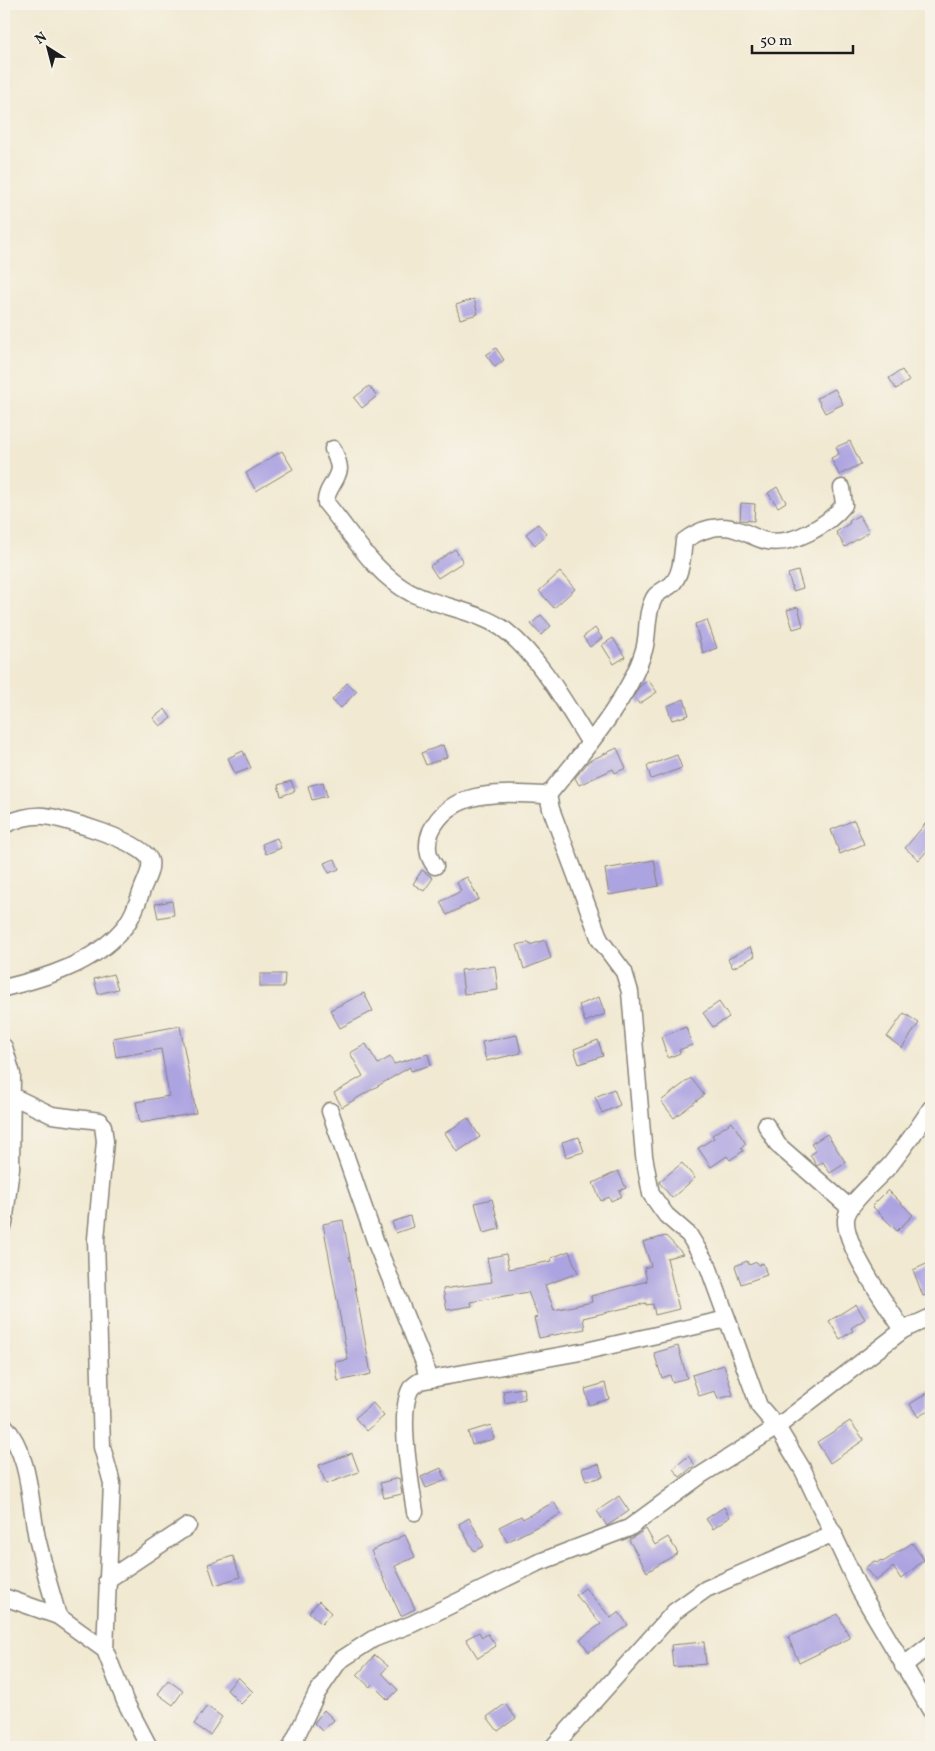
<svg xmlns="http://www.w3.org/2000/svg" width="935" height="1751" viewBox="0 0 935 1751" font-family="Vollkorn,serif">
	<rect width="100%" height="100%" fill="#f7f3e8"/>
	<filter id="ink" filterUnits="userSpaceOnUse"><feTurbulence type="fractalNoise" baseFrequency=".02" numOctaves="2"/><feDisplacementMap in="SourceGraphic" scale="10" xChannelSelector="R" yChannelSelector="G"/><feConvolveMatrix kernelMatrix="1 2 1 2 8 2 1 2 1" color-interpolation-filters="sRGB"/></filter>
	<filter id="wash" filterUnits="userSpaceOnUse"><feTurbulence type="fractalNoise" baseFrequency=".0096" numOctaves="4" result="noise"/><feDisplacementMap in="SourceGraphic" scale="20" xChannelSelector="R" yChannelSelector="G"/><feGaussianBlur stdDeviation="1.12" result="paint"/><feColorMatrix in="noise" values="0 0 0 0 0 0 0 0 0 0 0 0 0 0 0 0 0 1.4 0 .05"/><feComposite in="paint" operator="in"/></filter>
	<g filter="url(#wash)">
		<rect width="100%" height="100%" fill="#f1e9d2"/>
		<g id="blocks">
			<g fill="#aca3e1">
				<path d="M 474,299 L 478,314 L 460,319 L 456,305 Z"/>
				<path d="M 496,348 L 504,360 L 495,367 L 486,355 Z"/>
				<path d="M 902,370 L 909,381 L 896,389 L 889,378 Z"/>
				<path d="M 369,386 L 377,396 L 362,408 L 354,398 Z"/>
				<path d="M 835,389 L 843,404 L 825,413 L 817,398 Z"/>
				<path d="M 850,441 L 861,464 L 839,475 L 831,458 L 839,454 L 836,447 Z"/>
				<path d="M 282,451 L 293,469 L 256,491 L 246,473 Z"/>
				<path d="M 777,487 L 786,502 L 778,507 L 768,493 Z"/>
				<path d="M 741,503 L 755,504 L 754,521 L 740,520 Z"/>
				<path d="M 859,515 L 869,532 L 845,547 L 836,532 L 850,523 L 849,521 Z"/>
				<path d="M 538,524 L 547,534 L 535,545 L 526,534 Z"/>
				<path d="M 455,549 L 463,562 L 438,578 L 430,566 Z"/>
				<path d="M 798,571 L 803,588 L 793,591 L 788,574 Z"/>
				<path d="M 560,572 L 575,589 L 554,608 L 539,591 Z"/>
				<path d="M 798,607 L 803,626 L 793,629 L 787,610 Z"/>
				<path d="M 541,615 L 551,626 L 541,635 L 531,624 Z"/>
				<path d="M 707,620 L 717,648 L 703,653 L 695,624 Z"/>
				<path d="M 595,628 L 602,638 L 590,647 L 583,637 Z"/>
				<path d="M 613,638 L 625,657 L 614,664 L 602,645 Z"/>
				<path d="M 648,680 L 657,692 L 639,704 L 634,696 L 639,687 Z"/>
				<path d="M 347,683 L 357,691 L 341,708 L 332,700 Z"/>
				<path d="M 684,699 L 689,715 L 672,720 L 667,706 Z"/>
				<path d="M 165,709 L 171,718 L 160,726 L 153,718 Z"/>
				<path d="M 443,745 L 447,757 L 426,765 L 421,753 Z"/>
				<path d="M 617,748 L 626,768 L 615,773 L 613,769 L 579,785 L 575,778 L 589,761 Z"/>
				<path d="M 243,751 L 251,768 L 235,774 L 228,758 Z"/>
				<path d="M 677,755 L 682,768 L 651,779 L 647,766 Z"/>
				<path d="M 291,781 L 295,791 L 281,796 L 278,785 Z"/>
				<path d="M 323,782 L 327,796 L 312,800 L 308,786 Z"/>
				<path d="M 931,817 L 931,846 L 919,860 L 905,848 Z"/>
				<path d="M 854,820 L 864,844 L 840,854 L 831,830 Z"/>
				<path d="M 277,838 L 281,848 L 266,854 L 262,844 Z"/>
				<path d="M 335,859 L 339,869 L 329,873 L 324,863 Z"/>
				<path d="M 654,860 L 659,886 L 609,895 L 605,869 Z"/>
				<path d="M 422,870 L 433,878 L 424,891 L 413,884 Z"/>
				<path d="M 467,877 L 479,899 L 447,915 L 440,902 L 461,891 L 457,882 Z"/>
				<path d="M 172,901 L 174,915 L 158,918 L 155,904 Z"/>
				<path d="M 545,940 L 551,958 L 524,969 L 517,945 L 529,942 L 530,945 Z"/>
				<path d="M 750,947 L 755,956 L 733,968 L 728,959 Z"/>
				<path d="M 495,966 L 498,990 L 464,994 L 461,970 Z"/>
				<path d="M 113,974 L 118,989 L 98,994 L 94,979 Z"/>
				<path d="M 260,974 L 285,974 L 284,987 L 260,987 Z"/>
				<path d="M 364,993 L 373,1011 L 340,1028 L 330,1010 Z"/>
				<path d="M 599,997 L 605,1014 L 585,1022 L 579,1005 Z"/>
				<path d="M 719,1002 L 729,1017 L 713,1027 L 703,1013 Z"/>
				<path d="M 904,1013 L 919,1023 L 902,1048 L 887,1037 Z"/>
				<path d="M 180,1026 L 196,1113 L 140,1123 L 136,1102 L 169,1096 L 161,1049 L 116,1057 L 113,1038 Z"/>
				<path d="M 686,1027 L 692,1045 L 679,1050 L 680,1053 L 668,1058 L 661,1037 Z"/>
				<path d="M 517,1035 L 521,1053 L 486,1061 L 482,1042 Z"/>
				<path d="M 598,1040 L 603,1056 L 579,1064 L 574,1049 Z"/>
				<path d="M 366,1044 L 378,1064 L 390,1057 L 394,1064 L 428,1054 L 431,1065 L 411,1071 L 410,1067 L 342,1107 L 334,1093 L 363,1076 L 350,1053 Z"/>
				<path d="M 691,1078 L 704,1095 L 674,1118 L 661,1101 Z"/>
				<path d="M 614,1089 L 620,1105 L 602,1113 L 595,1097 Z"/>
				<path d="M 468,1118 L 480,1137 L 457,1152 L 445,1133 Z"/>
				<path d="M 732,1122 L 746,1144 L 741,1148 L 743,1151 L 730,1160 L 727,1156 L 711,1167 L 698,1148 L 714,1138 L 712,1135 Z"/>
				<path d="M 827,1134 L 846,1163 L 830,1173 L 823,1162 L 817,1166 L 810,1155 L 816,1151 L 811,1144 Z"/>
				<path d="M 579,1137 L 584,1152 L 566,1157 L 562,1142 Z"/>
				<path d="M 682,1163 L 695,1178 L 672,1198 L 659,1182 Z"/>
				<path d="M 618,1171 L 626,1188 L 619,1191 L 622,1196 L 611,1201 L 609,1197 L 601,1201 L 593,1183 Z"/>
				<path d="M 888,1190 L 913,1215 L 897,1231 L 872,1206 Z"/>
				<path d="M 492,1199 L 500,1229 L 483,1233 L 475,1203 Z"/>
				<path d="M 410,1216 L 413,1227 L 396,1233 L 392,1222 Z"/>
				<path d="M 343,1220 L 371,1374 L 338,1381 L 335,1362 L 348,1360 L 323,1224 Z"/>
				<path d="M 666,1236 L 683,1254 L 667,1258 L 679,1309 L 655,1315 L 653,1304 L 646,1305 L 646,1303 L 583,1318 L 585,1329 L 539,1338 L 534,1318 L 538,1317 L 528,1292 L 471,1302 L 472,1306 L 447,1310 L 443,1289 L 492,1282 L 487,1258 L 506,1254 L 509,1269 L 552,1261 L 551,1258 L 569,1251 L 578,1273 L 545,1285 L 554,1310 L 592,1302 L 591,1296 L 647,1281 L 644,1268 L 651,1266 L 643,1242 Z"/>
				<path d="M 747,1261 L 749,1265 L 757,1262 L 758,1265 L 763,1263 L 767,1275 L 741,1284 L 735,1266 Z"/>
				<path d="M 931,1262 L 931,1293 L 923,1296 L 913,1270 Z"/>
				<path d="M 856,1304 L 865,1319 L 851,1328 L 853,1331 L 840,1339 L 829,1321 Z"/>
				<path d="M 678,1346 L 687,1378 L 672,1382 L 670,1375 L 662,1378 L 654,1353 Z"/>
				<path d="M 724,1365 L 733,1395 L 718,1399 L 715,1391 L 699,1396 L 692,1375 Z"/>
				<path d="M 605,1383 L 609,1399 L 589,1405 L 585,1389 Z"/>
				<path d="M 523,1388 L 525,1399 L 505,1403 L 503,1391 Z"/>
				<path d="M 931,1391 L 931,1409 L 918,1417 L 910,1404 Z"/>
				<path d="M 373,1403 L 384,1416 L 367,1431 L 355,1418 Z"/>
				<path d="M 850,1421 L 864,1440 L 830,1463 L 817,1442 Z"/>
				<path d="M 491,1425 L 494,1439 L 472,1445 L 468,1432 Z"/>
				<path d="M 352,1453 L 359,1472 L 326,1484 L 319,1465 Z"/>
				<path d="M 688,1456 L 695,1465 L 680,1477 L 673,1469 Z"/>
				<path d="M 599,1464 L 603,1477 L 586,1481 L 582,1468 Z"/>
				<path d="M 441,1468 L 446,1480 L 426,1488 L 421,1477 Z"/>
				<path d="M 399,1478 L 402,1494 L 384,1498 L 380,1483 Z"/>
				<path d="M 619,1496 L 629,1511 L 607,1526 L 597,1511 Z"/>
				<path d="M 554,1502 L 561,1514 L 507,1542 L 499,1527 L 521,1516 L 523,1519 Z"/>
				<path d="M 724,1507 L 730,1517 L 713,1529 L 706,1519 Z"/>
				<path d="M 469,1518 L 484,1546 L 474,1551 L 459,1524 Z"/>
				<path d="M 646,1529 L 655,1545 L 668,1537 L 678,1553 L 647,1572 L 629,1540 Z"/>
				<path d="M 405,1535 L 415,1557 L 395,1566 L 415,1609 L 401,1616 L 371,1551 Z"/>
				<path d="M 912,1543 L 924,1560 L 901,1579 L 893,1567 L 876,1581 L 865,1568 L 874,1561 L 877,1563 L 881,1560 L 883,1562 Z"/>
				<path d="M 233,1556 L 240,1577 L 215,1585 L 208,1564 Z"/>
				<path d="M 585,1588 L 611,1618 L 619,1612 L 628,1625 L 589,1652 L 580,1639 L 601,1624 L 576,1595 Z"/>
				<path d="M 319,1601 L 331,1613 L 322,1624 L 309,1612 Z"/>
				<path d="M 838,1614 L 850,1638 L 799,1663 L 788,1637 Z"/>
				<path d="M 479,1632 L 482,1637 L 488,1634 L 496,1646 L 478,1658 L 466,1639 Z"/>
				<path d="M 704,1642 L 706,1664 L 673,1667 L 671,1645 Z"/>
				<path d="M 375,1655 L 388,1666 L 382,1673 L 398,1690 L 388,1700 L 372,1684 L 370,1687 L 357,1675 Z"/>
				<path d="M 238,1677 L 253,1692 L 241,1704 L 227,1690 Z"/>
				<path d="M 168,1680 L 183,1691 L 173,1705 L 158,1694 Z"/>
				<path d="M 505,1704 L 516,1718 L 498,1731 L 487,1717 Z"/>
				<path d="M 207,1706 L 222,1717 L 210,1735 L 194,1724 Z"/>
				<path d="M 324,1710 L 334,1720 L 322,1731 L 314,1723 Z"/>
			</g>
		</g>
	</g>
	<g filter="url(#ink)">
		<use href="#blocks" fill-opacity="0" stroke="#868277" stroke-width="1"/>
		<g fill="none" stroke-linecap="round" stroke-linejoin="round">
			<g stroke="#868277" stroke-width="19">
				<g id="street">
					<path d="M 333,449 C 335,455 339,462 339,469 C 337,482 325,490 326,503 C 352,534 374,574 411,593 C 440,607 482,612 506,631 C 542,660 566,705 590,743"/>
					<path d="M 842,488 L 844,505 C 828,525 793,546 767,541 C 757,539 748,533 738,530 C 720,523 700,529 684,541 C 682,555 682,574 672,584 C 667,589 657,592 654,598 C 645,614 649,633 644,650 C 630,698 580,756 548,795 L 551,809 L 600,940 L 624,972 L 630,992 L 644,1156 L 651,1194 L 666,1215 L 689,1235 L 708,1266 L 759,1406 L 777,1427 L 803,1470 L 860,1591 L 931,1711"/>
					<path d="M 4,825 C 17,819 29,815 44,816 C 63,818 146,842 150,861 C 152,870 145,881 142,890 C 137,904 132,919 122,930 C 92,964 45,978 4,988"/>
					<path d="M 435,866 C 427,856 426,843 431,831 C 452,786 507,794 548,795"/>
					<path d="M 4,1047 L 12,1074 L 11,1168 L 4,1224"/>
					<path d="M 12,1096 L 52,1115 L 100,1121 L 103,1126 L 105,1141 L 96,1239 L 102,1447 L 112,1483 L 105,1650"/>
					<path d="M 330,1111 L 376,1243 L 423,1360 L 428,1378"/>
					<path d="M 766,1125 L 778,1145 L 850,1208"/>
					<path d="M 903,1330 C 888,1306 844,1247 846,1219 C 847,1203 880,1177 891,1164 C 905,1146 919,1127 931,1108"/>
					<path d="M 4,1425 C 31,1457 29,1499 37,1538 C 43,1564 50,1590 58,1616"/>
					<path d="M 415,1512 C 411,1484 397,1412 411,1388 C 413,1386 417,1383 420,1381 L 586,1351 L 727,1319"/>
					<path d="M 107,1580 L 188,1526"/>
					<path d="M 4,1597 L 58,1616 L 105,1650 L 125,1701 L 149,1747"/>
					<path d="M 903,1666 L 931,1644"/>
					<path d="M 291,1747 L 317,1693 L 339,1661 L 373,1639 L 412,1624 L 537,1563 L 629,1528 L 701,1475 L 777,1427 L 903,1330 L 931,1317"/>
					<path d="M 553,1747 L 674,1612 L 706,1589 L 834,1533"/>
				</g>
			</g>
			<use href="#street" stroke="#fff" stroke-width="16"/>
		</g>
	</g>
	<rect width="935" height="1751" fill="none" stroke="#f7f3e8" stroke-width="20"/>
	<g transform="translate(48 48) rotate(324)" stroke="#f7f3e8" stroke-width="4" paint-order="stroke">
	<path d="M0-4L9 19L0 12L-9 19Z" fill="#1c1c1c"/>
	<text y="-8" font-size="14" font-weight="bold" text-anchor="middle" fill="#1c1c1c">N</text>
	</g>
	<path d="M752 45v8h101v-8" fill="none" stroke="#1c1c1c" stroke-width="2.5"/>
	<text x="760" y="45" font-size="15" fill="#1c1c1c" stroke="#f7f3e8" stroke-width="4" paint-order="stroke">50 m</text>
</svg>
